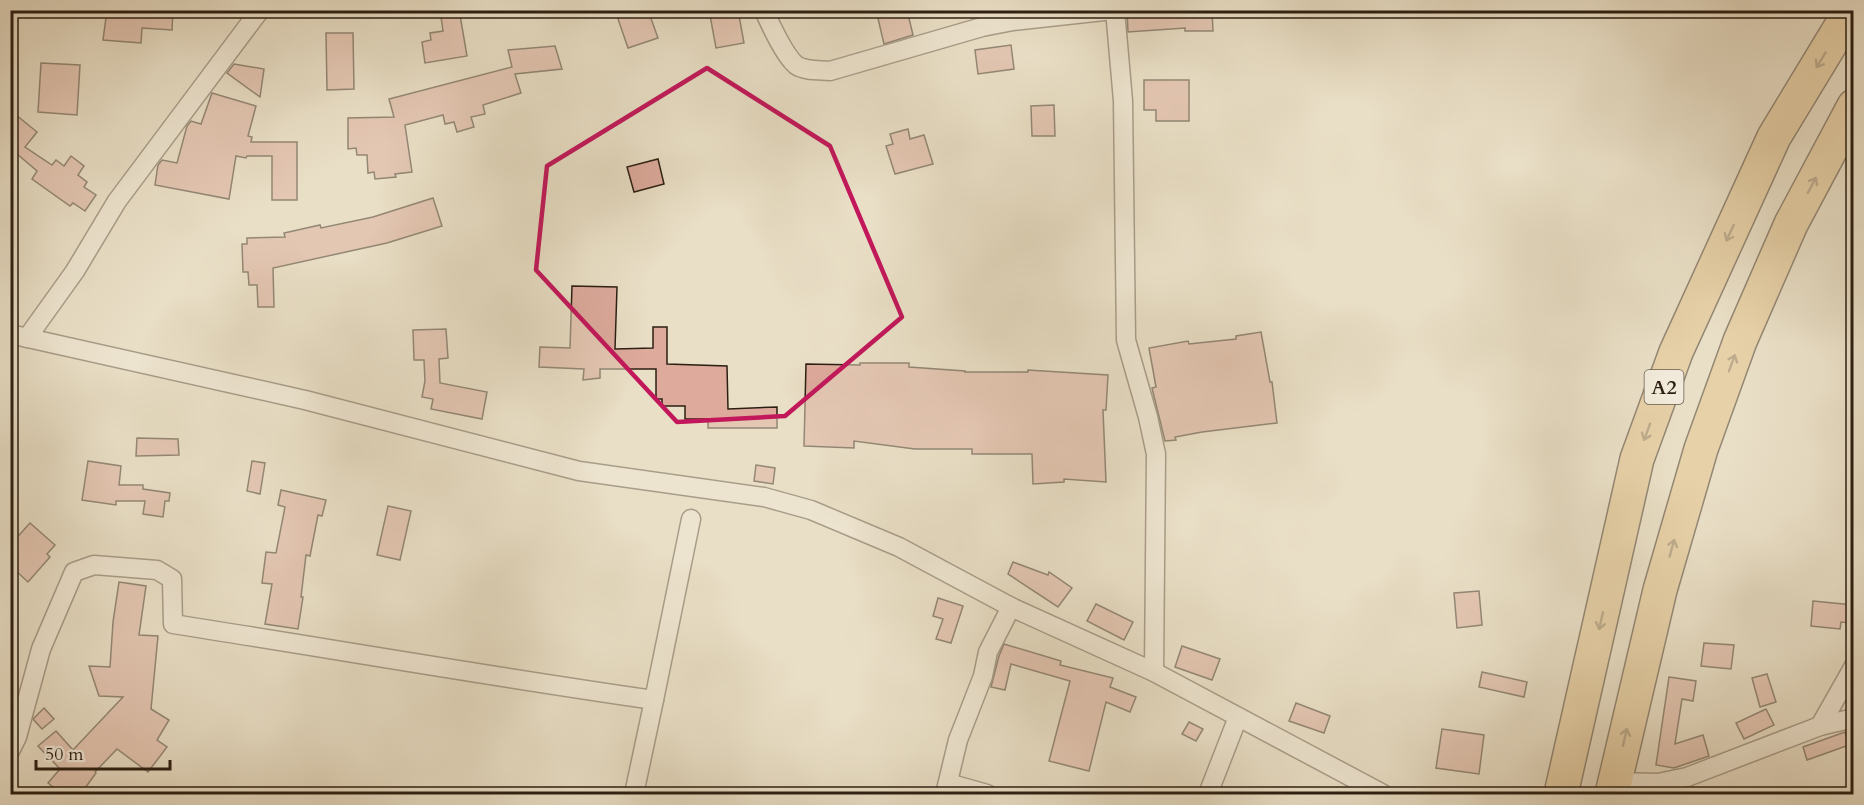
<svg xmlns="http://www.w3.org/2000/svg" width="1864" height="805" viewBox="0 0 1864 805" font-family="Cardo,serif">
	<rect width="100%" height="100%" fill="#e9dfc6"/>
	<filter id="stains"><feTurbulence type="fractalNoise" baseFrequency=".00333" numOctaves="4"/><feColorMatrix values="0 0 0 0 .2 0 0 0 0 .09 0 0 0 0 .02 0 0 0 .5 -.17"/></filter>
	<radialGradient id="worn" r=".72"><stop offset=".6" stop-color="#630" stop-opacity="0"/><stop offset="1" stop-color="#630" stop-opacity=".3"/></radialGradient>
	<g fill="#ddaa9c" stroke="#2c1f12" stroke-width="1.5">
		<path d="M 107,10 L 173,10 L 172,30 L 142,28 L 141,43 L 103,40 Z"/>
		<path d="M 632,10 L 648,10 L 658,38 L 628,48 L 617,16 Z"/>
		<path d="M 709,10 L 738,10 L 744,43 L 716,48 Z"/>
		<path d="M 876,10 L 907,10 L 913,35 L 884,44 Z"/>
		<path d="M 1127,10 L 1212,10 L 1213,31 L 1185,31 L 1185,28 L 1128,32 Z"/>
		<path d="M 460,15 L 467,56 L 425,63 L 422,42 L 431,40 L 430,33 L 443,31 L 441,17 Z"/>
		<path d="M 326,33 L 353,33 L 354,89 L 327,90 Z"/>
		<path d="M 1011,45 L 1014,69 L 978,74 L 975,50 Z"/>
		<path d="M 555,46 L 562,69 L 515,74 L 521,93 L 483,105 L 485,114 L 471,117 L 474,127 L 457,132 L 454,122 L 445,124 L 443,115 L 405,125 L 412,172 L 395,174 L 396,177 L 375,179 L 374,172 L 368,173 L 367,155 L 357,155 L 356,148 L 348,149 L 348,118 L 394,117 L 389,99 L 512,67 L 508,50 Z"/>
		<path d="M 41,63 L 80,65 L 77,115 L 38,112 Z"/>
		<path d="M 234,64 L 264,69 L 260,97 L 227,73 Z"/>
		<path d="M 1144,80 L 1189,80 L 1189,121 L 1156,121 L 1156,110 L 1144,110 Z"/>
		<path d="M 212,93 L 256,106 L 248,136 L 252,137 L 251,142 L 297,142 L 297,200 L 272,200 L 272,156 L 247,156 L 246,158 L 236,156 L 229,199 L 155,185 L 158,165 L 162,160 L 177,163 L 187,126 L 191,121 L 201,124 Z"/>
		<path d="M 1054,105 L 1055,136 L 1032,136 L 1031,106 Z"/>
		<path d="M 10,110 L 37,132 L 25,147 L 52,165 L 56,160 L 64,166 L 71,156 L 84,166 L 78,175 L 87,182 L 84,187 L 96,195 L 85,211 L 73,203 L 70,206 L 32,179 L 37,171 L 10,148 Z"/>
		<path d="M 908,129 L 910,139 L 924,135 L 933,164 L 895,174 L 886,146 L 893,144 L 890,134 Z"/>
		<path d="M 658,159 L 664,184 L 634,192 L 627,167 Z"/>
		<path d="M 433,198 L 442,226 L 387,243 L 273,268 L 274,307 L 258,307 L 257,285 L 249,285 L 248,272 L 243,272 L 242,244 L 247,244 L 247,238 L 285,237 L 284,233 L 320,225 L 321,228 L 373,217 Z"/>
		<path d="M 572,286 L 617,287 L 615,349 L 653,348 L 653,327 L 667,327 L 667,364 L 727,366 L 728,409 L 777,407 L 777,428 L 708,428 L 708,419 L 685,419 L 685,406 L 662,406 L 662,399 L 656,399 L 656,369 L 600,369 L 600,378 L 583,380 L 584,369 L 539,367 L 540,347 L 570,348 Z"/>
		<path d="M 446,329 L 448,358 L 439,359 L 440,383 L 487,392 L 482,419 L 431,409 L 433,399 L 422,397 L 425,381 L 424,360 L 414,360 L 413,330 Z"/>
		<path d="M 1261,332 L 1270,382 L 1272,382 L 1277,423 L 1202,432 L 1175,437 L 1176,440 L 1165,441 L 1152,388 L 1156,387 L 1149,348 L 1188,341 L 1189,344 L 1236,339 L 1236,336 Z"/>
		<path d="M 860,363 L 909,363 L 909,367 L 965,371 L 965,372 L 1028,372 L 1028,370 L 1108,375 L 1106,410 L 1103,410 L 1106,482 L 1064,479 L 1064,482 L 1033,484 L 1032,454 L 972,454 L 972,449 L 915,449 L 854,441 L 854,448 L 804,446 L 806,364 L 860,365 Z"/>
		<path d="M 137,438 L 178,439 L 179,455 L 136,456 Z"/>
		<path d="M 88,461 L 121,466 L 119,485 L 143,485 L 143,489 L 170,493 L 169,501 L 165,501 L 163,517 L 143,514 L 145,501 L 116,501 L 116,505 L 82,500 Z"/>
		<path d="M 252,461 L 265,463 L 260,494 L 247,491 Z"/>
		<path d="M 756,465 L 775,468 L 773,484 L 754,481 Z"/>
		<path d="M 281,490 L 326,500 L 322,516 L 318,515 L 310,556 L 306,555 L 301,597 L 303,597 L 298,629 L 265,624 L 272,584 L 262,583 L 266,552 L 276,553 L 285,507 L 278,505 Z"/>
		<path d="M 388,506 L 411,511 L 400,560 L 377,555 Z"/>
		<path d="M 30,523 L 55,545 L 47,554 L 50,557 L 28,582 L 15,570 L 17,567 L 10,562 L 10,545 Z"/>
		<path d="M 1013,562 L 1048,575 L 1049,572 L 1072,588 L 1058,607 L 1008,574 Z"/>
		<path d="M 119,582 L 146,586 L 139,635 L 158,636 L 151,709 L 169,720 L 157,740 L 167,747 L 148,772 L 117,749 L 95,772 L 96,773 L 80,795 L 63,795 L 48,783 L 60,769 L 38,746 L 56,731 L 73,750 L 123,697 L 99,696 L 89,666 L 110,667 L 113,622 Z"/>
		<path d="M 1479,591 L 1482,625 L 1457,628 L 1454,593 Z"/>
		<path d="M 938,598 L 963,606 L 951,643 L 936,639 L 943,619 L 933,616 Z"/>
		<path d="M 1813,601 L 1853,605 L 1851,623 L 1841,622 L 1840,629 L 1811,626 Z"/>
		<path d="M 1096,604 L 1133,622 L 1124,640 L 1087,621 Z"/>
		<path d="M 1704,643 L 1734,645 L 1731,669 L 1701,666 Z"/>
		<path d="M 1004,644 L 1061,661 L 1060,665 L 1113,678 L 1110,687 L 1136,697 L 1130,712 L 1106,702 L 1089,771 L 1049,761 L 1070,681 L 1011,664 L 1005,690 L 991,687 L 999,656 Z"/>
		<path d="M 1182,646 L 1220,659 L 1212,680 L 1175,667 Z"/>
		<path d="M 1482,672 L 1527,682 L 1524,697 L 1479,687 Z"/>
		<path d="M 1767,674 L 1776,702 L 1760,707 L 1752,678 Z"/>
		<path d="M 1669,677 L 1696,681 L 1693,701 L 1682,699 L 1675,744 L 1703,735 L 1709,756 L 1674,768 L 1656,765 Z"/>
		<path d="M 1296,703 L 1330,716 L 1324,733 L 1289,721 Z"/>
		<path d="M 44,708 L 54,719 L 42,729 L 33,719 Z"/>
		<path d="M 1766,709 L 1774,725 L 1744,739 L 1736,723 Z"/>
		<path d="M 1189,722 L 1203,729 L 1196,741 L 1182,734 Z"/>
		<path d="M 1442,729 L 1484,735 L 1479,774 L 1436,768 Z"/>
		<path d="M 1845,732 L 1849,745 L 1807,760 L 1803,747 Z"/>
	</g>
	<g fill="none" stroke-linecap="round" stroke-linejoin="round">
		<g stroke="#5b4f3f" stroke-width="21">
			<g id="street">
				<path d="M 764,10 C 770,24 785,56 796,65 C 804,71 820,70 830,71 L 982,27 L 1013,21 L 1113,10"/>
				<path d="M 1115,10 L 1123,101 L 1126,340 L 1148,417 L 1156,454 L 1154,672"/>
				<path d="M 10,334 L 305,400 L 579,471 L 764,497 L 811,510 L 899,547 L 1011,607 L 1154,672 L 1383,794"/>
				<path d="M 27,338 L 75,271 L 117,201 L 260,10"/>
				<path d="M 1820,726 L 1854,666"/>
				<path d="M 10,751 L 17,737 L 41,649 L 74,572 L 94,565 L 157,570 L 172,579 L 173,624 C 333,649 493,677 654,700 L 691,519"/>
				<path d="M 1614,782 L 1658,783 L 1687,777 L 1820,726 L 1854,718"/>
				<path d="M 948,783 L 987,794"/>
				<path d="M 634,794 L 654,700"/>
				<path d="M 945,794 L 958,740 L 983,676 L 988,652 L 1011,607"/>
				<path d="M 1208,794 L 1238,717"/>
			</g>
		</g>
		<g stroke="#2c1f12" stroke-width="36">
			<g id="highway">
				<path d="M 1561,794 L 1637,459 L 1676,352 L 1774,137 L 1851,10"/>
				<path d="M 1612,794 L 1660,590 L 1701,449 L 1740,341 L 1791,224 L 1854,106"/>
			</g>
		</g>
		<use href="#street" stroke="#f1eada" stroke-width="18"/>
		<use href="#highway" stroke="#e4c083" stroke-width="33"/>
	</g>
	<defs><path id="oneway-shaft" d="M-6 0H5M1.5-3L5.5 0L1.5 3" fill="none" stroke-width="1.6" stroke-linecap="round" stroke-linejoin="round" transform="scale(1.5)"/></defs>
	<g stroke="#88704a">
		<use href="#oneway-shaft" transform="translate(1821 60) rotate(121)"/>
		<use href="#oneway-shaft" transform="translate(1812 185) rotate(-62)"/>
		<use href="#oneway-shaft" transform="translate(1730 233) rotate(115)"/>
		<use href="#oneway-shaft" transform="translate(1732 363) rotate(-70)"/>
		<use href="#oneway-shaft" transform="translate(1647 432) rotate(110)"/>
		<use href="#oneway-shaft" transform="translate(1672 548) rotate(-74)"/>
		<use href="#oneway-shaft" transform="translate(1601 621) rotate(103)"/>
		<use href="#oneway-shaft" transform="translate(1625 737) rotate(-77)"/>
	</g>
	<path d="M0 0H1864V805H0ZM 707,68 L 830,146 L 902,317 L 785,416 L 677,422 L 536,270 L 547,166 Z" fill="#e9dfc6" fill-opacity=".55" fill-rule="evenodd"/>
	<path fill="none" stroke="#c2185b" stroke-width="4.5" stroke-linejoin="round" d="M 707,68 L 830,146 L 902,317 L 785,416 L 677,422 L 536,270 L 547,166 Z"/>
	<g text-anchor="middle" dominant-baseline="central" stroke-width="4.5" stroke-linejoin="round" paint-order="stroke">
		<rect fill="#f1eada" stroke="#675c4e" stroke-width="1.5" x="1644.5" y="370" width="39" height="34" rx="4.5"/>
		<g font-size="20" font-weight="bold" fill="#2c1f12">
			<text x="1664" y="387">A2</text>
		</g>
	</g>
	<rect width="1864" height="805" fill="none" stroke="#e9dfc6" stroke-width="36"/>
	<rect x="12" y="12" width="1840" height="781" fill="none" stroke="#2c1f12" stroke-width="3"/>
	<rect x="18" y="18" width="1828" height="769" fill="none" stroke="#2c1f12" stroke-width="1.5"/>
	<path d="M36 760v9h134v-9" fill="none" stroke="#2c1f12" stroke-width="3"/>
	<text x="45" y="760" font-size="18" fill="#2c1f12" stroke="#f1eada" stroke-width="4.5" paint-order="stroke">50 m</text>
	<rect width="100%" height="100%" filter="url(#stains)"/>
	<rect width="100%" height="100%" fill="url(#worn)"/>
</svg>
